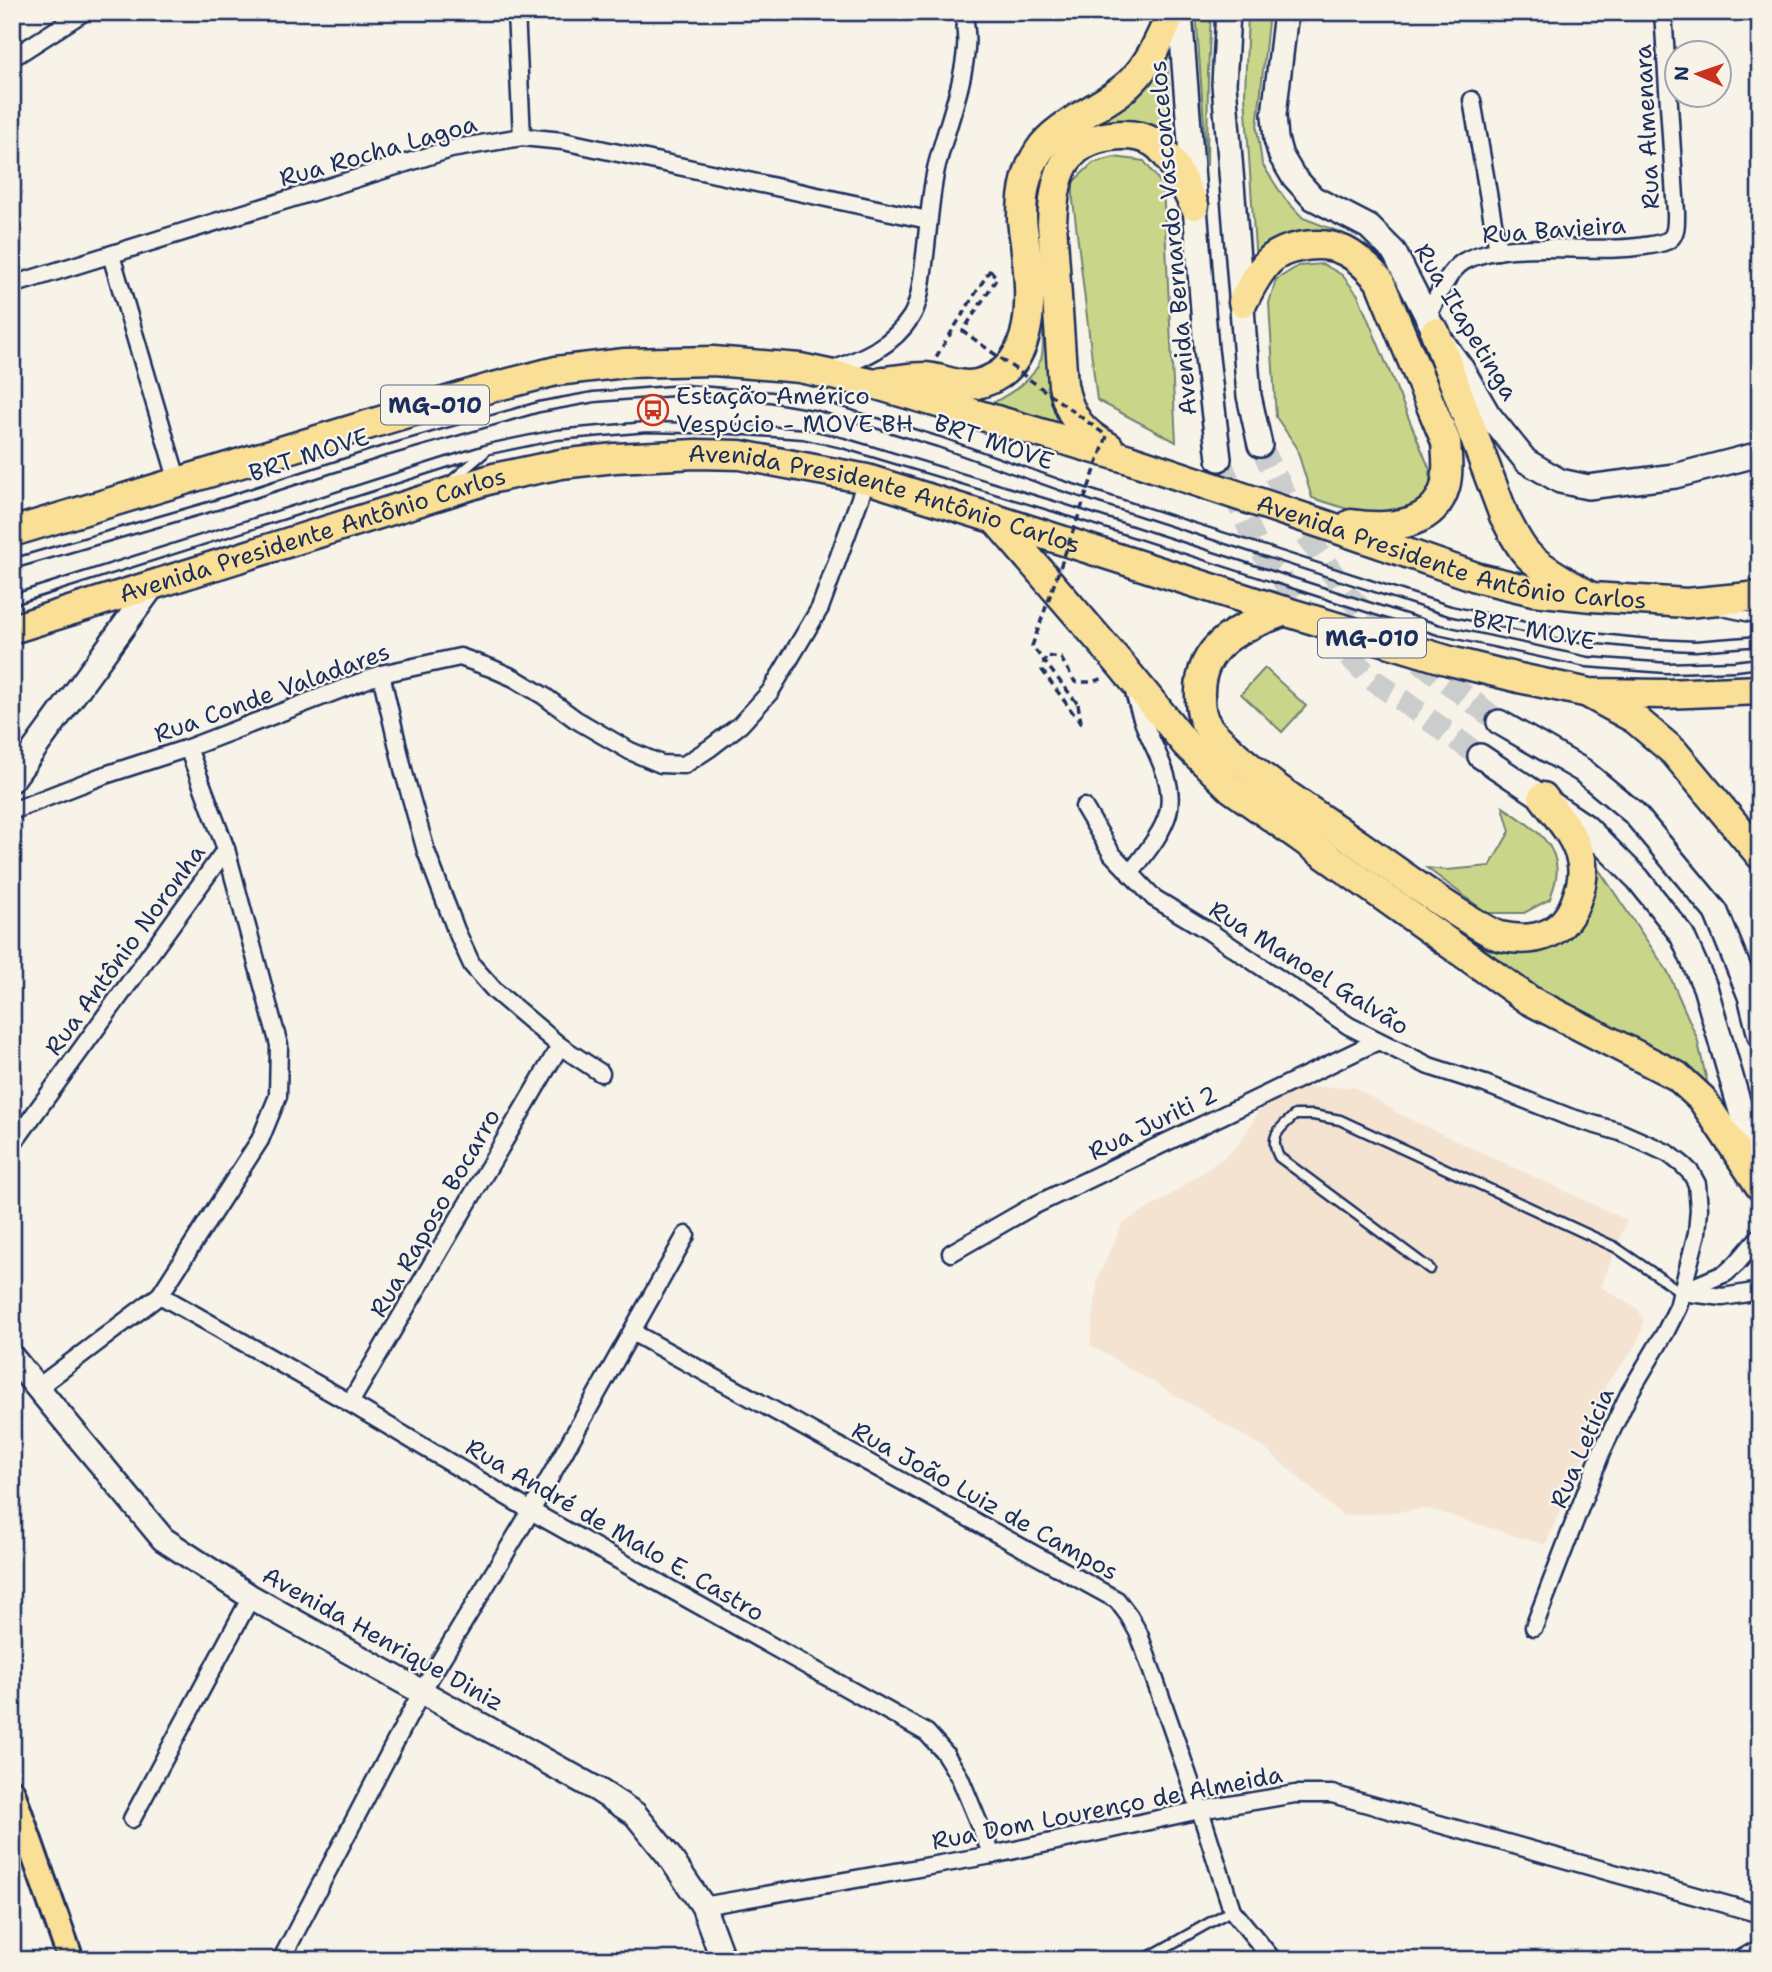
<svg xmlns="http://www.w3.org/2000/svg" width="1772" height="1972" viewBox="0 0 1772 1972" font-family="'Shantell Sans',sans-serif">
	<rect width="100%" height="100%" fill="#f7f3e8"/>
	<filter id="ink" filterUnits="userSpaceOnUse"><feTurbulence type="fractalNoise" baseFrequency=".0143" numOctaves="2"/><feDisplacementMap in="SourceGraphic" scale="14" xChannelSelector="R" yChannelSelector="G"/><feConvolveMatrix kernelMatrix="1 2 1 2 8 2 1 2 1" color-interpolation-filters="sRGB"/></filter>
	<g filter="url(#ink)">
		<path fill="#f5e3d2" d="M 1303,1087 L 1354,1087 L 1403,1116 L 1627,1220 L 1601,1287 L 1639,1310 L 1643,1322 L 1642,1331 L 1634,1349 L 1606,1384 L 1588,1447 L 1545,1545 L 1429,1509 L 1343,1516 L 1263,1447 L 1090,1345 L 1098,1277 L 1123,1223 L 1165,1199 L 1230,1153 L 1239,1144 L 1262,1106 Z"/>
		<g fill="#c9d68a" stroke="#728274" stroke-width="2">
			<path d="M 1196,12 L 1211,12 L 1208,73 L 1207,166 Z"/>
			<path d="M 1248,12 L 1269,12 L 1257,128 L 1262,164 L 1285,199 L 1303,218 L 1342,233 L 1357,242 L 1358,248 L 1256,264 L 1245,95 Z"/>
			<path d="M 1167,61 L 1172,141 L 1144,124 L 1123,121 L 1096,125 L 1076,135 L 1057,149 L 1041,171 L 1034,194 L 1036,239 L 1049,314 L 1057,393 L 1068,429 L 991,404 C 1011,393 1032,382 1041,359 C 1043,353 1043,344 1043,338 C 1046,298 1035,260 1032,221 C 1030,205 1029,188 1036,174 C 1042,163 1048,151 1057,143 C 1073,129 1095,123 1113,112 C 1134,99 1151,80 1167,61 Z"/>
			<path d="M 1114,157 L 1144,161 L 1163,186 L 1176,442 L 1097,400 L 1073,200 L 1073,182 L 1093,163 Z"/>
			<path d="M 1323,264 L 1342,275 L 1358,295 L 1430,470 L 1430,487 L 1420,505 L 1376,518 L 1312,498 L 1296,446 L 1276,417 L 1269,303 L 1276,280 L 1298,266 Z"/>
			<path d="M 1265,668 L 1306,706 L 1282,732 L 1241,694 Z"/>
			<path d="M 1193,731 C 1275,814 1383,880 1479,947 L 1515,953 L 1530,952 L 1548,946 L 1573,925 L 1589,896 L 1593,861 L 1668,972 L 1697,1038 L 1708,1086 L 1665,1056 L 1525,981 L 1487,956 L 1288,820 L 1216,762 L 1188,733 Z"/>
			<path d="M 1503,807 C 1528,824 1562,843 1556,878 C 1555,885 1552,892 1550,899 L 1524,913 L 1487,913 L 1427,868 L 1447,870 L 1490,866 L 1510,831 Z"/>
		</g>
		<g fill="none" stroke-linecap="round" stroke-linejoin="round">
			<g stroke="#cbcccc" stroke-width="23" stroke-dasharray="23 11" stroke-linecap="butt">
				<path d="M 1260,445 L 1303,530 L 1348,596 L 1395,642 L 1499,722"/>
				<path d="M 1219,459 L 1255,542 L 1309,616 L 1372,679 L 1480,756"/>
			</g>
			<g stroke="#1b2f5e" stroke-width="13">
				<g id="lane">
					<path d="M 451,481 L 484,453"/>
					<path d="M 12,564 L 216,505 L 378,453 L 539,407 L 594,397 L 685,390 L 771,397 L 817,405 L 939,442 L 1060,485 L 1450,611 L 1562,635 L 1648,644 L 1695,646 L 1760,641"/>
					<path d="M 12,600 L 489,449 L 556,435 L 647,427 L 732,429 L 804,434 L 843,443 L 1056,507 L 1439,630 L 1587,662 L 1667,668 L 1735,666 L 1760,663"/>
					<path d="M 1722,611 L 1760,619"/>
					<path d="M 1430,1269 L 1279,1157 C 1268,1136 1280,1128 1295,1115 L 1313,1115 L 1340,1120 L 1615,1247 L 1681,1292"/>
					<path d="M 1143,1960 L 1232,1910"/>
				</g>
			</g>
			<g stroke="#1b2f5e" stroke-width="21">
				<g id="street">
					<path d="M 516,12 L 522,137"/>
					<path d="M 12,58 L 84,12"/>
					<path d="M 1472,100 L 1498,251"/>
					<path d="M 111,255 L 178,482"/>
					<path d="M 12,285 L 451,149 L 522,137 L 563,141 L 928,220"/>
					<path d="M 1428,315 C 1436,300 1448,271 1463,262 C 1505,237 1594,255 1644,246 C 1651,245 1664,244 1670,239 C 1677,233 1676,221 1676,213 L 1663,12"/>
					<path d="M 828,372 C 860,359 891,348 911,317 C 919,304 921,286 923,271 C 928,237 929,203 936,169 C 945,131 963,88 966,49 C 967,37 966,25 963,12"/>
					<path d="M 381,674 L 404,773 L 426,851 L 456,930 L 472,965 L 495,991 L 560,1046 L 601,1073"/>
					<path d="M 1084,807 L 1112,854 L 1154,898 L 1210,932 L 1349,1026 L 1429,1066 L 1485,1084 L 1569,1117 L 1620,1132 L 1652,1146 L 1669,1154 L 1683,1165 L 1691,1173 L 1697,1184 L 1699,1209 L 1697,1233 L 1678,1307 L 1665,1333 L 1630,1392 L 1601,1453 L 1534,1627"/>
					<path d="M 12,811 L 102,776 L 188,748 L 381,674 L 460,657 L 491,668 L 514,678 L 544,696 L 575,719 L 630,751 L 661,764 L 684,765 L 710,748 L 740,725 L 770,692 L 820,608 L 867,479"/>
					<path d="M 1130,874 C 1143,856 1162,835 1168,813 C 1176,783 1155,751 1144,724 C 1140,713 1137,703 1134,692"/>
					<path d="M 12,1145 L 226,849"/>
					<path d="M 951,1253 L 1033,1206 L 1378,1041"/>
					<path d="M 1681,1292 L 1726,1273 L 1737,1263 L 1760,1236"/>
					<path d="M 1681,1292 L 1723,1297 L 1760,1291"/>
					<path d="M 160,1295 L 350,1403 L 531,1511 L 927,1733 L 944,1752 L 960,1778 L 992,1855"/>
					<path d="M 632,1332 L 1117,1600 L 1129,1616 L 1139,1634 L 1200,1810 L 1232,1910 L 1273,1960"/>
					<path d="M 37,1388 L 160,1295 L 260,1140 L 278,1096 L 279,1045 L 226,849 L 188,748"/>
					<path d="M 350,1403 L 560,1046"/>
					<path d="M 132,1819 L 251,1597"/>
					<path d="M 703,1906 L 992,1855 L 1200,1810 L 1295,1794 L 1332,1794 L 1760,1914"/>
					<path d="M 281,1960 L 422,1691 L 531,1511 L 686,1235"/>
					<path d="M 1739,1960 L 1760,1948"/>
				</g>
			</g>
			<g stroke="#1b2f5e" stroke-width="28">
				<g id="secondary">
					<path d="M 1180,12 L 1206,349 L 1219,459"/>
					<path d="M 1228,12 L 1224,84 L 1249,396 L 1260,445"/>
					<path d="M 1286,12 L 1274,115 L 1276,139 L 1281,156 L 1293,176 L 1313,198 L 1369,227 L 1394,252 L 1435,332 L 1462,369 L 1488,414 L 1526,461 L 1560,481 L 1588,487 L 1675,476 L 1760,454"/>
					<path d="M 1499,722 L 1582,770 L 1634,813 L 1716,912 L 1750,996 L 1760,1036"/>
					<path d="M 1480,756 L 1585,826 L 1638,879 L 1682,935 L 1705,987 L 1760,1177"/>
					<path d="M 12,780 L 155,583"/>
					<path d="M 12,1357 L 163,1539 L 251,1597 L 598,1790 L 635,1814 L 669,1856 L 703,1906 L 723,1960"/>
				</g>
			</g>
			<g stroke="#1b2f5e" stroke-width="30">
				<path id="primary" d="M 12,1792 L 71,1960"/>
			</g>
			<g stroke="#1b2f5e" stroke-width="33">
				<g id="highway">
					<path d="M 1243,302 C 1250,288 1258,272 1269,261 C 1277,253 1288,249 1299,247 C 1336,239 1356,254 1379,280 L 1446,442 C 1447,456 1449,473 1445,487 C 1433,528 1385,529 1351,524"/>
					<path d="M 1435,332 L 1504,516 C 1511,528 1517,543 1527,554 C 1540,568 1569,583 1586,594"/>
					<path d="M 883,381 C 896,380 911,377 925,377 C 944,378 956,388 977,384 C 1040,369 1031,292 1025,243 C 1024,234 1022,225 1022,217 C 1022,194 1026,170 1039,151 C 1058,121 1107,107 1132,81 C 1151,62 1161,36 1172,12"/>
					<path d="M 1109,447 C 1081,432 1069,416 1063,385 L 1052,223 C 1054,180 1061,142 1111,136 C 1125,134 1140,135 1153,142 C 1172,154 1184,186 1194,205"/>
					<path d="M 995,519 L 1121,665 L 1186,744 L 1231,788 L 1529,1000 L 1677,1076 L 1702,1099 L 1760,1186"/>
					<path id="s1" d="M 12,532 L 490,388 L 556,371 L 625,363 L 713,361 L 800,368 L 870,383 L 1129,459 L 1326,525 L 1479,578 L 1533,591 L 1592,597 L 1687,603 L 1760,596"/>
					<path d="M 1285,611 C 1243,627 1198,642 1200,697 C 1200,706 1202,719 1208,727 C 1212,734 1220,740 1226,746 C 1264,783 1314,813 1358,844 C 1395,870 1432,898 1471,921 C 1480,926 1490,933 1499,936 C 1537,944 1566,935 1578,895 C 1582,884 1584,871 1581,859 C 1575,835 1557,816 1543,797"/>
					<path id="s2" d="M 12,629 L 494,478 L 561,464 L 615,458 L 696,454 L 740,455 L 867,479 L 995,519 L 1274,608 L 1450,661 L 1519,678 L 1589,693 L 1665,694 L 1760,690"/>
					<path d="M 1591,695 L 1635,719 L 1674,752 L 1760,855"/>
				</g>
			</g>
			<g stroke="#1b2f5e" stroke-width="3.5" stroke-dasharray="7 5" stroke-linecap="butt">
				<path d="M 936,357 L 990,270"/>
				<path d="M 1078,704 L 1081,722"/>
				<path d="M 1081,724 L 1042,670 L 1046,656 L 1061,658 L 1075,682 L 1091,682 L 1105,678"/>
			</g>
			<use href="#lane" stroke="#f7f3e8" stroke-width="8"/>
			<use href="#street" stroke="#f7f3e8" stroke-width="16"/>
			<use href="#secondary" stroke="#f7f3e8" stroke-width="23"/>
			<use href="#primary" stroke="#fadf96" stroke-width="24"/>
			<use href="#highway" stroke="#fadf96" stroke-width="28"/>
			<path stroke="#1b2f5e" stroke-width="3.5" stroke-dasharray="7 5" stroke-linecap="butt" d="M 990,270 L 997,278 L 963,331 L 1107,436 L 1032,646 L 1078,704"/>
		</g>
	</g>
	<defs>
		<g id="bus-ring" transform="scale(1.575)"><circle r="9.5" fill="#f7f3e8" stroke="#c8321e" stroke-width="1.5"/><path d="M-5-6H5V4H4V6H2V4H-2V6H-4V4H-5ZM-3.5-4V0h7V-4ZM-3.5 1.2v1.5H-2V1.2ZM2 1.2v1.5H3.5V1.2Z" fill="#c8321e"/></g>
	</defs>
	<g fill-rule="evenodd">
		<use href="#bus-ring" x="653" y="410"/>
	</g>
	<g text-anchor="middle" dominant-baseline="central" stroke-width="5" stroke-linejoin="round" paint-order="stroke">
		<g fill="#f7f3e8" stroke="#5d6a87" stroke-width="2">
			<rect x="381" y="385.5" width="108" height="39" rx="5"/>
			<rect x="1318" y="618.5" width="108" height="39" rx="5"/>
		</g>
		<g font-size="23" font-weight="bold" fill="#1b2f5e">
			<text x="435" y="405">MG-010</text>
			<text x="1372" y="638">MG-010</text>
		</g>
		<g font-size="24" fill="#1b2f5e" stroke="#f7f3e8">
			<text transform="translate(1647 127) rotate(-93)">Rua Almenara</text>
			<text transform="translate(378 151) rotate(-16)">Rua Rocha Lagoa</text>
			<text transform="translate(1554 230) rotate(-4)">Rua Bavieira</text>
			<text transform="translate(1173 238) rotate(-95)">Avenida Bernardo Vasconcelos</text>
			<text transform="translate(1466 322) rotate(59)">Rua Itapetinga</text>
			<text transform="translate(994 442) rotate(19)">BRT MOVE</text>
			<text transform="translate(309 455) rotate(-18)">BRT MOVE</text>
			<text stroke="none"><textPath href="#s2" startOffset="903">Avenida Presidente Antônio Carlos</textPath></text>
			<text stroke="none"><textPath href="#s2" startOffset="315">Avenida Presidente Antônio Carlos</textPath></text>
			<text stroke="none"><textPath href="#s1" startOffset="1491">Avenida Presidente Antônio Carlos</textPath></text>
			<text transform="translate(1534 630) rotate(11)">BRT MOVE</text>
			<text transform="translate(272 693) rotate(-20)">Rua Conde Valadares</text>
			<text transform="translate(125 950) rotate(-54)">Rua Antônio Noronha</text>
			<text transform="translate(1309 968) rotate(32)">Rua Manoel Galvão</text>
			<text transform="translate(1153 1123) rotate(-26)">Rua Juriti 2</text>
			<text transform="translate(435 1213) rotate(-60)">Rua Raposo Bocarro</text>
			<text transform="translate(1582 1448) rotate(-67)">Rua Letícia</text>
			<text transform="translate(985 1501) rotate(29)">Rua João Luiz de Campos</text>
			<text transform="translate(615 1530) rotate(30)">Rua André de Malo E. Castro</text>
			<text transform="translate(383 1639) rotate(29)">Avenida Henrique Diniz</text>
			<text transform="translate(1107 1808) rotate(-11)">Rua Dom Lourenço de Almeida</text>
		</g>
		<g font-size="24" fill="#1b2f5e" stroke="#f7f3e8" text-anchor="start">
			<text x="676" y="396">Estação Américo<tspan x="676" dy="28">Vespúcio - MOVE BH</tspan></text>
		</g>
	</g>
	<rect width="1772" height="1972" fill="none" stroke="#f7f3e8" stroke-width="42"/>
	<rect x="21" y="21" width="1730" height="1930" fill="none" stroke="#1b2f5e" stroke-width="2.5" filter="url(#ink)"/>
	<g transform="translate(1698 74) rotate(272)"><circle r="33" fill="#f7f3e8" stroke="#9fa5b1" stroke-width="2"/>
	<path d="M0-5L12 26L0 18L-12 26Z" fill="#c8321e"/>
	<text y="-10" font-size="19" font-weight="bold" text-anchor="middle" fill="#1b2f5e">N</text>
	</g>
</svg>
